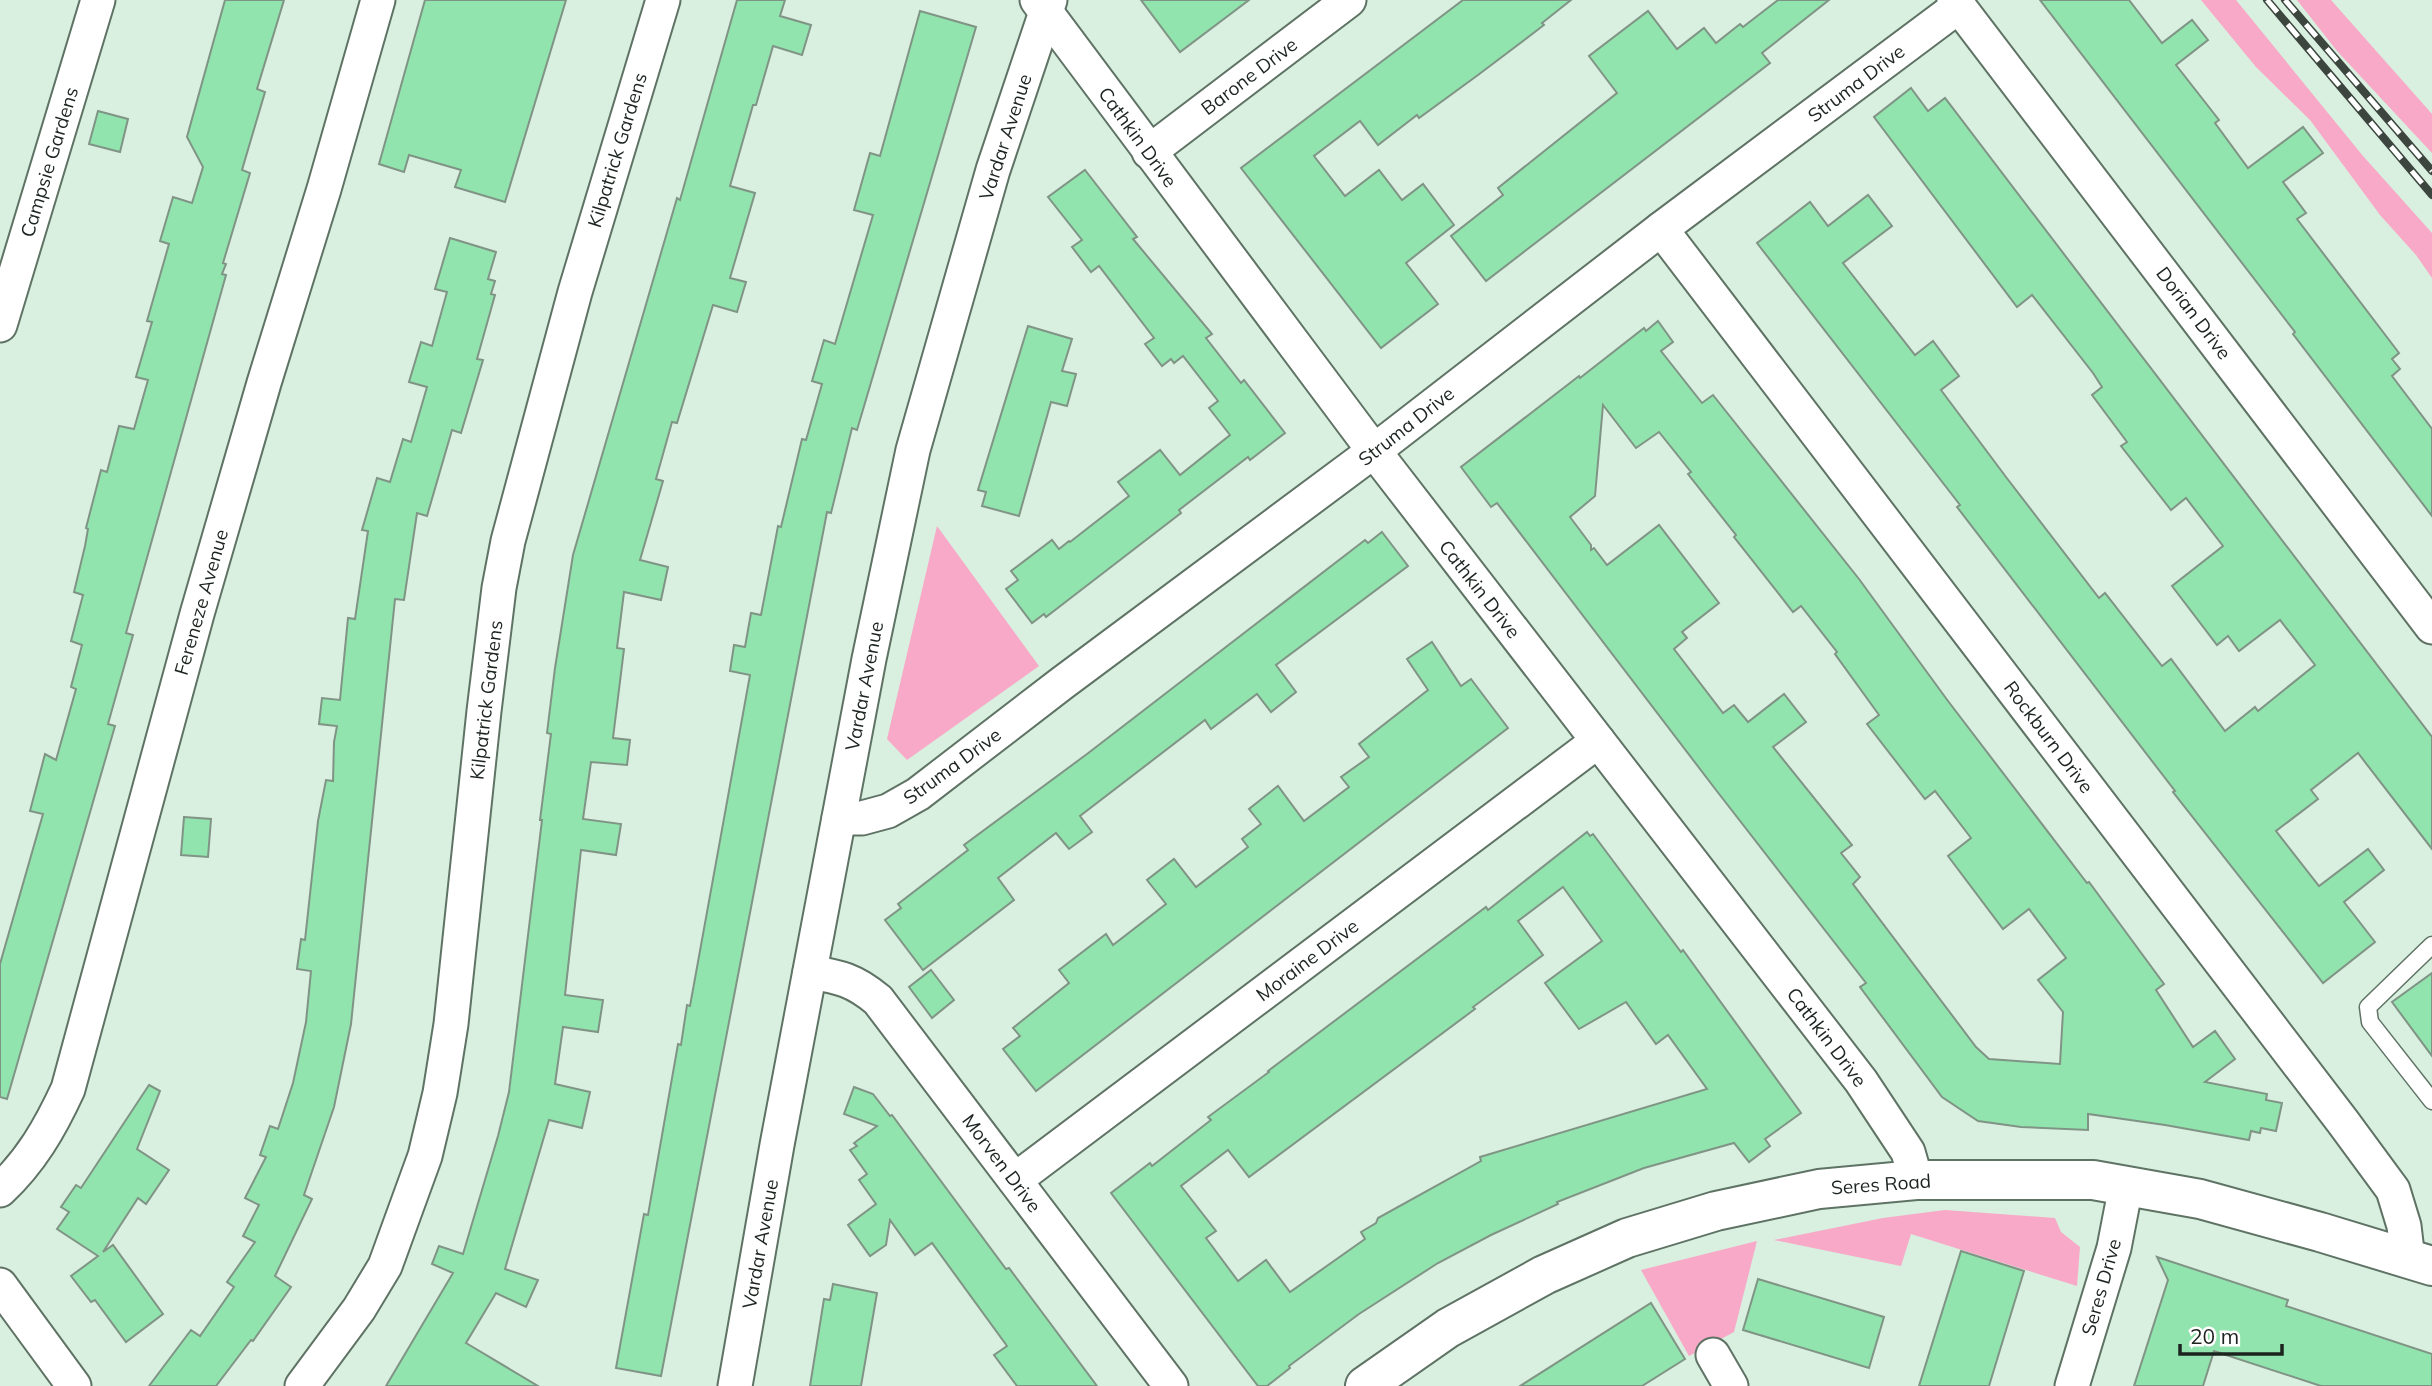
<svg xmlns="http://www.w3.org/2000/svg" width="2432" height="1386" viewBox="0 0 2432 1386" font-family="Mulish,sans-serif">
	<rect width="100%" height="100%" fill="#d9efdf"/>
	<g fill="#f8a9c7">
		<path d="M 2201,0 L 2236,0 L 2363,156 L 2432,233 L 2432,278 L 2416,255 L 2380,215 L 2310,120 L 2256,67 Z"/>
		<path d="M 2297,0 L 2331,0 L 2432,114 L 2432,153 L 2337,51 Z"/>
		<path d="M 937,526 L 1039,666 L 907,760 L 887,739 Z"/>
		<path d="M 1945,1210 L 2055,1218 L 2061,1232 L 2080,1247 L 2077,1286 L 1911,1234 L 1901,1266 L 1774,1240 L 1883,1218 Z"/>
		<path d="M 1757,1241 L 1734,1332 L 1689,1356 L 1641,1270 Z"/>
	</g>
	<g fill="#91e4ad" stroke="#809486" stroke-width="2" fill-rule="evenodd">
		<path d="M 225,0 L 284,0 L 257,89 L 265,92 L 242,170 L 250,173 L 223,263 L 226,264 L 222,274 L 226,275 L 126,633 L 133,635 L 108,724 L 115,726 L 7,1099 L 0,1097 L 0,964 L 43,814 L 30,811 L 45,754 L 56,760 L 76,689 L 71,687 L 82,645 L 71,641 L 83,595 L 74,592 L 85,546 L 88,529 L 86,528 L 101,470 L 107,472 L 119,426 L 134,429 L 148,380 L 136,377 L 152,322 L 147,321 L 169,244 L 160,241 L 173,197 L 192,203 L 203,167 L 187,137 Z"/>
		<path d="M 425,0 L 566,0 L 505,202 L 455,187 L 461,170 L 409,155 L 404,172 L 379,164 Z"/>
		<path d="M 737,0 L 785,0 L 780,16 L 811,25 L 802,55 L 773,46 L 756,105 L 753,105 L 730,186 L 755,193 L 730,278 L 746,282 L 737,312 L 713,305 L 677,423 L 672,422 L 656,479 L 663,481 L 640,560 L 668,567 L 661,600 L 624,592 L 617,648 L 624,649 L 613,738 L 630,740 L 627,765 L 591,762 L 583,819 L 621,824 L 616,855 L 581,850 L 565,995 L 603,1000 L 598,1032 L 563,1027 L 555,1084 L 590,1092 L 582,1128 L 549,1120 L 505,1269 L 538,1280 L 526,1307 L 496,1293 L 466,1343 L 538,1386 L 386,1386 L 453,1273 L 432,1264 L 439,1246 L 463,1254 L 498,1136 L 509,1092 L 542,820 L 540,820 L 551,734 L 547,733 L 555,668 L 573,555 L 677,198 L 680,200 Z"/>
		<path d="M 1141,0 L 1249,0 L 1180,52 Z"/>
		<path d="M 1463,0 L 1571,0 L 1542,23 L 1544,25 L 1478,75 L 1419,118 L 1417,115 L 1378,145 L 1360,121 L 1314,156 L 1345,196 L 1379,170 L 1402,200 L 1423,184 L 1454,225 L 1406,263 L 1438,304 L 1381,348 L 1241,168 Z"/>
		<path d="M 1778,0 L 1829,0 L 1762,53 L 1770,63 L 1486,281 L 1451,236 L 1503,195 L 1498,188 L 1617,93 L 1589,56 L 1648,11 L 1677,49 L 1704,28 L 1716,43 L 1740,24 L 1743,27 Z"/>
		<path d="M 2040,0 L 2129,0 L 2162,43 L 2192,20 L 2208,40 L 2176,65 L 2219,120 L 2215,123 L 2248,168 L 2303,127 L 2323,153 L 2283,182 L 2306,213 L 2297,219 L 2399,353 L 2392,359 L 2400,369 L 2392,376 L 2432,429 L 2432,516 L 2293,334 L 2295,332 Z"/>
		<path d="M 920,11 L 976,27 L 857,430 L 852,428 L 831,513 L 827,512 L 661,1376 L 616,1368 L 644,1214 L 648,1215 L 678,1044 L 681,1045 L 687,1005 L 690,1006 L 750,675 L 730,671 L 734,645 L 745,647 L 751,613 L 761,615 L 778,526 L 781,527 L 802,439 L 806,440 L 822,384 L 812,381 L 824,340 L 835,344 L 873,215 L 854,210 L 870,153 L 880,156 Z"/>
		<path d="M 1911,88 L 1928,111 L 1945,98 L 2432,737 L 2432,849 L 2358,753 L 2311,790 L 2318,799 L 2276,831 L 2319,886 L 2368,849 L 2384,870 L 2344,902 L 2375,942 L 2323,983 L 2173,792 L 2175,791 L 1957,507 L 1960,505 L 1757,243 L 1810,202 L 1828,226 L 1868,195 L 1892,226 L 1843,263 L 1915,355 L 1933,341 L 1959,376 L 1941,390 L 2006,477 L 2099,598 L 2105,593 L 2162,666 L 2171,659 L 2225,731 L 2255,707 L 2258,711 L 2315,665 L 2280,620 L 2239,651 L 2228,636 L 2217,645 L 2172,586 L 2223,546 L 2186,498 L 2171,510 L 2121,446 L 2127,442 L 2092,395 L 2102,387 L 2093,373 L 2032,295 L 2017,307 L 1874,117 Z"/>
		<path d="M 98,111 L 128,119 L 120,152 L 89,144 Z"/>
		<path d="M 1085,170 L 1137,237 L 1133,239 L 1212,334 L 1206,338 L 1241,383 L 1244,380 L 1285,433 L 1250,460 L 1248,457 L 1179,510 L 1181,513 L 1072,597 L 1046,617 L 1044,614 L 1032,623 L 1006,589 L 1018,580 L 1011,571 L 1052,540 L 1059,549 L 1069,541 L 1070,542 L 1129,496 L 1118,482 L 1160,450 L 1180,475 L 1230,435 L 1209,408 L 1218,401 L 1183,356 L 1174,363 L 1171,359 L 1162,366 L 1145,344 L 1154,338 L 1099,266 L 1091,272 L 1072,247 L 1082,240 L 1048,197 Z"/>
		<path d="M 450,238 L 496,252 L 488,279 L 495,281 L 491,294 L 495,295 L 477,359 L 483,360 L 461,433 L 452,430 L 427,516 L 417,513 L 404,600 L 395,599 L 351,1024 L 334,1107 L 304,1195 L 312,1199 L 275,1276 L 291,1287 L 253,1341 L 251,1340 L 216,1386 L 149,1386 L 191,1330 L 200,1336 L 234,1287 L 227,1282 L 255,1242 L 243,1236 L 259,1205 L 245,1198 L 266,1157 L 260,1155 L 270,1126 L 278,1129 L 293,1083 L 306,1022 L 311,971 L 297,969 L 301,939 L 305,940 L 318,821 L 326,780 L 333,781 L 334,742 L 337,726 L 319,724 L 322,698 L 340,700 L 348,618 L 355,619 L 368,531 L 362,530 L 377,478 L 390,482 L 403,439 L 411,442 L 427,387 L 409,382 L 421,342 L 432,346 L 447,292 L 435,289 Z"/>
		<path d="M 1658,321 L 1673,342 L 1661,351 L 1702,403 L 1713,395 L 1859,579 L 1948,701 L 2087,883 L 2089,882 L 2164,984 L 2156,990 L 2193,1047 L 2215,1031 L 2235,1059 L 2205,1082 L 2267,1094 L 2266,1100 L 2282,1103 L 2276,1131 L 2261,1128 L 2260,1133 L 2251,1131 L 2249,1140 L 2165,1125 L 2088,1114 L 2088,1130 L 2021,1127 L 1978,1121 L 1942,1097 L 1860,987 L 1866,983 L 1716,790 L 1497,503 L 1491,507 L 1461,467 L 1579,376 L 1580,378 L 1644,328 L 1646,331 ZM 1603,405 L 1636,448 L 1659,432 L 1691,472 L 1688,474 L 1736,535 L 1734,537 L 1793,612 L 1801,606 L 1837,652 L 1835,654 L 1879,715 L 1867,724 L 1925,799 L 1935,791 L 1971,838 L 1948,856 L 2003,929 L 2029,909 L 2066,958 L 2038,980 L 2063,1012 L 2060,1064 L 1989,1059 L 1976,1047 L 1853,884 L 1860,877 L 1841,853 L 1852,845 L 1773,747 L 1806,722 L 1784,694 L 1748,722 L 1734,705 L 1723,713 L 1674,649 L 1687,638 L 1682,632 L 1719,603 L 1659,525 L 1607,565 L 1594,548 L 1591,550 L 1591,545 L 1570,517 L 1595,496 Z"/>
		<path d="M 1028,326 L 1072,339 L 1062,371 L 1076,374 L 1067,406 L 1051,402 L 1019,516 L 982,506 L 986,492 L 978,490 Z"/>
		<path d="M 1382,532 L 1408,566 L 1276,665 L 1296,692 L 1271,712 L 1257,694 L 1211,729 L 1205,720 L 1080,816 L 1092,832 L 1069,849 L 1056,833 L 998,878 L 1014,900 L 923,970 L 885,920 L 901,908 L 898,904 L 968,850 L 964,845 L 1087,754 L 1365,540 L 1368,543 Z"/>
		<path d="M 1432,642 L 1461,686 L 1471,679 L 1508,728 L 1036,1091 L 1003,1049 L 1020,1036 L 1013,1028 L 1069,983 L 1059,970 L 1106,934 L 1113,945 L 1166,904 L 1147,880 L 1174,859 L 1196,887 L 1248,847 L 1242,839 L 1261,824 L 1249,809 L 1278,786 L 1304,821 L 1349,787 L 1341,777 L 1369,757 L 1359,744 L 1428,690 L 1407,659 Z"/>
		<path d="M 184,817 L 211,819 L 208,857 L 181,855 Z"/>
		<path d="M 1587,832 L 1590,836 L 1593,834 L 1681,952 L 1683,950 L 1801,1113 L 1765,1139 L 1770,1146 L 1749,1162 L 1734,1143 L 1644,1168 L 1557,1202 L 1558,1204 L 1491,1235 L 1438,1263 L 1359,1314 L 1289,1366 L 1290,1368 L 1267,1386 L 1258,1386 L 1111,1193 L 1150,1163 L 1152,1166 L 1211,1120 L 1208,1117 L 1269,1072 L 1268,1071 L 1486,907 L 1488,910 ZM 1563,887 L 1602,941 L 1545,983 L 1579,1029 L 1626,1002 L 1656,1044 L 1668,1035 L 1707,1089 L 1480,1157 L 1481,1161 L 1378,1218 L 1376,1223 L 1361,1232 L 1365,1239 L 1290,1292 L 1266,1260 L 1238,1281 L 1206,1238 L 1216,1231 L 1181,1186 L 1228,1150 L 1249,1177 L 1475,1009 L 1473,1007 L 1543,955 L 1518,921 Z"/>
		<path d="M 931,970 L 954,1000 L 932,1018 L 909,987 Z"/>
		<path d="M 2432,973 L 2432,1056 L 2392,1002 Z"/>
		<path d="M 149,1085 L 160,1091 L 137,1149 L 169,1170 L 146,1204 L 138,1198 L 103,1252 L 113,1245 L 163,1314 L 126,1342 L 95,1300 L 91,1302 L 71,1276 L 98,1256 L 57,1229 L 69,1212 L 61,1207 L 76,1185 L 81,1188 Z"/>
		<path d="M 854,1087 L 873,1094 L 890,1116 L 892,1115 L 1006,1269 L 1009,1268 L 1097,1386 L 1017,1386 L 994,1355 L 1007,1346 L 932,1243 L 915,1255 L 890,1220 L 886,1245 L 870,1256 L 848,1225 L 876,1204 L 859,1180 L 867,1174 L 850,1150 L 857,1146 L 854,1143 L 877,1126 L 844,1114 Z"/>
		<path d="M 1961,1251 L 2024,1271 L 1989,1386 L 1919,1386 Z"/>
		<path d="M 2157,1257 L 2288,1300 L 2286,1306 L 2432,1354 L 2432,1386 L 2321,1386 L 2214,1351 L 2203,1386 L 2134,1386 L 2168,1280 Z"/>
		<path d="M 1758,1279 L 1884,1317 L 1869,1368 L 1743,1330 Z"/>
		<path d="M 833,1284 L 877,1293 L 861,1386 L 810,1386 L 824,1299 L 830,1300 Z"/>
		<path d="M 1651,1303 L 1685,1359 L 1642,1386 L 1520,1386 Z"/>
	</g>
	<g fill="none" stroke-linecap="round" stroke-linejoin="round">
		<g stroke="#5f7365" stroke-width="19">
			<path id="lane" d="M 2432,945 L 2368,1007 L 2370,1022 L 2432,1101"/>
		</g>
		<g stroke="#5f7365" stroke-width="37">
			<g id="street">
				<path d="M 1037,0 L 1374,451 L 1861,1081 L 1908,1152 L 1916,1180"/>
				<path d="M 1954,0 L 2432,627"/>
				<path d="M 1149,152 L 1349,0"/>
				<path d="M 1661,229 L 2343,1122 L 2393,1190 L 2404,1226 L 2408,1260"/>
				<path d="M 0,325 L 98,0"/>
				<path d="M 839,818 L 862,818 L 888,811 L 918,794 L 1061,684 L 1374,451 L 1661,229 L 1959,6"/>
				<path d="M 810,972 C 840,977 854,980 878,1000 L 1171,1386"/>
				<path d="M 1015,1180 L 1598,741"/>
				<path d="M 0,1190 C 31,1161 50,1128 68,1089 L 197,614 L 264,383 L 324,189 L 378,0"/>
				<path d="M 0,1285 L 74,1386"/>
				<path d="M 1713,1355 L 1731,1386"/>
				<path d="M 302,1386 L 359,1309 L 385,1266 L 425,1156 L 440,1093 L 451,1024 L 484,711 L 499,588 L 508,541 L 575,292 L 663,0"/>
				<path d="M 735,1386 L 777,1145 L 869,659 L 913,450 L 993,170 L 1050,0"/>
				<path d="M 2072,1386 L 2114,1248 L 2126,1186"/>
			</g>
		</g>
		<g stroke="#5f7365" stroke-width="42">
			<path id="secondary" d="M 1365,1386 L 1448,1328 L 1544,1275 L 1627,1238 L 1716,1211 L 1819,1189 L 1916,1180 L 2093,1180 L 2200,1199 L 2320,1232 L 2432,1266"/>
		</g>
		<use href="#lane" stroke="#fff" stroke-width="16"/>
		<use href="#street" stroke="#fff" stroke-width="33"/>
		<use href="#secondary" stroke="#fff" stroke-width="38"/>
		<g stroke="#3c463f" stroke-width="8">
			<g id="rail">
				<path d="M 2267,0 L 2432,195"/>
				<path d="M 2285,0 L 2432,171"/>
			</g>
		</g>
		<use href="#rail" stroke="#fff" stroke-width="5" stroke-dasharray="16" stroke-linecap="butt"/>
	</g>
	<g text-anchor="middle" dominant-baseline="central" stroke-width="5" stroke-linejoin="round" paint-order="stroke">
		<g font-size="19" fill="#1c241f" stroke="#fff">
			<text transform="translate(1249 76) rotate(-37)">Barone Drive</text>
			<text transform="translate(1856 83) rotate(-37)">Struma Drive</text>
			<text transform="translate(1005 137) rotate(-72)">Vardar Avenue</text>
			<text transform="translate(1138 137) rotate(54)">Cathkin Drive</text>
			<text transform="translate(617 150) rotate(-73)">Kilpatrick Gardens</text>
			<text transform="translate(49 162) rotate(-73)">Campsie Gardens</text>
			<text transform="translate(2194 313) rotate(53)">Dorian Drive</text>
			<text transform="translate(1406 426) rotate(-38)">Struma Drive</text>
			<text transform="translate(1480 589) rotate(52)">Cathkin Drive</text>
			<text transform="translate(201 602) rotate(-74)">Fereneze Avenue</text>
			<text transform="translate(864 686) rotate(-79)">Vardar Avenue</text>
			<text transform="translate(486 700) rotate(-83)">Kilpatrick Gardens</text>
			<text transform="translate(2049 737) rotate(53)">Rockburn Drive</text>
			<text transform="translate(952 766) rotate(-36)">Struma Drive</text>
			<text transform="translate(1307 960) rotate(-37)">Moraine Drive</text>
			<text transform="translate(1827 1037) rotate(53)">Cathkin Drive</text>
			<text transform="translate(1002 1163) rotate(53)">Morven Drive</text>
			<text transform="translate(1881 1184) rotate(-4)">Seres Road</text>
			<text transform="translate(760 1244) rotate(-80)">Vardar Avenue</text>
			<text transform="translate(2101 1287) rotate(-74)">Seres Drive</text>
		</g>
	</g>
	<path d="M2180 1344v10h102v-10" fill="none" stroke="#1c241f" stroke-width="3.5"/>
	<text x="2190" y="1344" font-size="21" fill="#1c241f" stroke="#ffffff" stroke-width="5" paint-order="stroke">20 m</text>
</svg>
